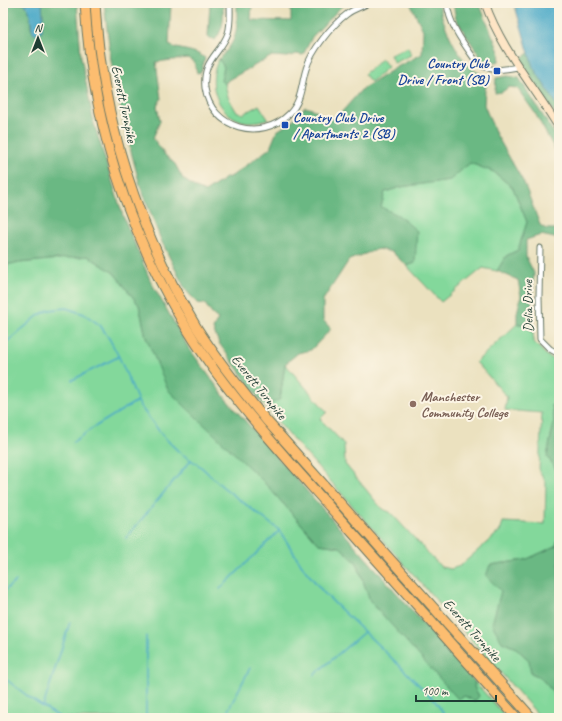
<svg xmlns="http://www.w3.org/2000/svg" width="562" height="721" viewBox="0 0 562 721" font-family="Caveat,sans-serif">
	<rect width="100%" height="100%" fill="#fcf5e5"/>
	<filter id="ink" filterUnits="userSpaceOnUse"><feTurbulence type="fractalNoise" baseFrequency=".025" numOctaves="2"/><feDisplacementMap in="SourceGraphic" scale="8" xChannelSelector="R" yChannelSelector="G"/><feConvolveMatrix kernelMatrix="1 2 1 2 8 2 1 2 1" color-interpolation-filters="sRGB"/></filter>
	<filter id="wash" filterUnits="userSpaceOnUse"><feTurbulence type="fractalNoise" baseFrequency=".012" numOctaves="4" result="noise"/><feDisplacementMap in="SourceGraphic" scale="16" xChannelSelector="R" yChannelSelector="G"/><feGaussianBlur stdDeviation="0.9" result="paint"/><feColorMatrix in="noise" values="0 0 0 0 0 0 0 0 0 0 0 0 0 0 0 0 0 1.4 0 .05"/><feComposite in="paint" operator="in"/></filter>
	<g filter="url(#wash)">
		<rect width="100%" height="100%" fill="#ebe1bf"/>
		<g fill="#83d89b" stroke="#518a68">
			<path d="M 408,47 L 411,55 L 394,63 L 390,55 Z"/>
			<path d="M 219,59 L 224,67 L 221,81 L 225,84 L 228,97 L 236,111 L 243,114 L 259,105 L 268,119 C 260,121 251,123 242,121 C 216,113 206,82 219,59 Z"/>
			<path d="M 382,59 L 388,67 L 371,82 L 364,74 Z"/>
			<path d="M 470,163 L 494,172 L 513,188 L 527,222 L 518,250 L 506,256 L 497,271 L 483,268 L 441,302 L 407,266 L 415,263 L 381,207 L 385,192 L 401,187 L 449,180 Z"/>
			<path d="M 88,256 L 114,273 L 139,305 L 146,337 L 263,481 L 319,544 L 340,547 L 357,563 L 370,601 L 464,696 L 479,696 L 474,687 L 475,682 L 507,718 L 7,718 L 3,714 L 3,274 L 9,264 Z"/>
			<path d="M 517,324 L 524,324 L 533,333 L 534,342 L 547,356 L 559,362 L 559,397 L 552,405 L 554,421 L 547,457 L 554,466 L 559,477 L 559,534 L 556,546 L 525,560 L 490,565 L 501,591 L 502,642 L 516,648 L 529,660 L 531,673 L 540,677 L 554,693 L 557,711 L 555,718 L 541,718 L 285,430 L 260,400 L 271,404 L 280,399 L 285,364 L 327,412 L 320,419 L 344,444 L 345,464 L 382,509 L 390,512 L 441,567 L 451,569 L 460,566 L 500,531 L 503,522 L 545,524 L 546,483 L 539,470 L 542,413 L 505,410 L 507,397 L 476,362 Z"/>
		</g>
		<g fill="#6ab883" stroke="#447a5c">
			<path d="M 3,3 C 30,3 29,2 31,29 L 43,17 L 42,3 L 77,3 L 81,57 L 94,124 L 123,216 L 151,282 L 188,347 L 226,399 L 475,682 L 474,687 L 479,696 L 475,701 L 464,696 L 458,699 L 370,601 L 357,563 L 340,547 L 319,544 L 263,481 L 168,390 L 146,337 L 139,305 L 114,273 L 88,256 L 9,264 L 3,274 Z"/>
			<path d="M 104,3 L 171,3 L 169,45 C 180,51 194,49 205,58 L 201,72 L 197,73 L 194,62 L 188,58 L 156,62 L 161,99 L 157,106 L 160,121 L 153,138 L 164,154 L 175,164 L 183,179 L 196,188 L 205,192 L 226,178 L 232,176 L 270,148 L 277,131 L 291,122 L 305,107 L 313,109 L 328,120 L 340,114 L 362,89 L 397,67 L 422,54 L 423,30 L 410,3 L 439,3 C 441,21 458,59 474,70 C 478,73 483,75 488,77 L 485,90 L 484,105 L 496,134 L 524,183 L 540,225 L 546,229 L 559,229 L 559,239 L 541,235 L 526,240 L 526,257 L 534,273 L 532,302 L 533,333 L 524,324 L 517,324 L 517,313 L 521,296 L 518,280 L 497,271 L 506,256 L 518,250 L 527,222 L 513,188 L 494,172 L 470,163 L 450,180 L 401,187 L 385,192 L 381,207 L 398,215 L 417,231 L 415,263 L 407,266 L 392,252 L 378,249 L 349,260 L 323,300 L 323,320 L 331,329 L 311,350 L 298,353 L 285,364 L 280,399 L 271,404 L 260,400 L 219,343 L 213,329 L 218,319 L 212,314 L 205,304 L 197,303 L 185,289 L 161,240 L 140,185 L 125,129 L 111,61 Z"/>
			<path d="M 210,3 L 223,3 C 223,18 225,27 215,40 L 208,37 Z"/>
			<path d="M 237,3 L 252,3 L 251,20 L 291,21 L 291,3 L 349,3 L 341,7 L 312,37 L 303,55 L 296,54 L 287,57 L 272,56 L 228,80 L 225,84 L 221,81 L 224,67 L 219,59 C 239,39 237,30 237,3 Z"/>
			<path d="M 453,3 L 479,3 L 500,54 L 499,61 L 494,63 L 488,63 L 481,58 L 456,19 Z"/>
			<path d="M 529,53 L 533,67 L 559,108 L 559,120 L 519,59 Z"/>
			<path d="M 508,76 L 519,78 L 559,141 L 559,157 L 535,113 L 517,88 L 509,87 L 502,92 L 495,93 L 496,78 Z"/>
			<path d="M 559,397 L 559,477 L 554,466 L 547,457 L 554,421 L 552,405 Z"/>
			<path d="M 559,534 L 559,718 L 555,718 L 557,711 L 554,693 L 540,677 L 531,673 L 529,660 L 516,648 L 502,642 L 492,624 L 501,591 L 486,576 L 490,565 L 525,560 L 556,546 Z"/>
		</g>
		<g fill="#49a9c8" stroke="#34737e">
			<path d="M 22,3 L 42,3 L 43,17 L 42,31 L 34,34 C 28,24 34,8 22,3 Z"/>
			<path d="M 514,3 L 559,3 L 559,108 L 533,67 Z"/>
		</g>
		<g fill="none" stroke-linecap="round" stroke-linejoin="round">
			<g stroke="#49a9c8" stroke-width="1.5">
				<path d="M 3,345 L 39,315 L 49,310 L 66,308 L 84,314 L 100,325 L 110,340 L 119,357 L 140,406 L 163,436 L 179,452 L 200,466 L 223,487 L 279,530 L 305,570 L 324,593 L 403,669 L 435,701 L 447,718"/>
				<path d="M 72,380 L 118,357"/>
				<path d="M 73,442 L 96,426 L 137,401"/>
				<path d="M 126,538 L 191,460"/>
				<path d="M 220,589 L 279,531"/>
				<path d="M 3,592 L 16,581"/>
				<path d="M 146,636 L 146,718"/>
				<path d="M 314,675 L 364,632"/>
				<path d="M 3,677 L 34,701 L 61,718"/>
				<path d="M 43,707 L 70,622"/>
				<path d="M 224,718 L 250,668"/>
			</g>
		</g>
	</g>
	<g filter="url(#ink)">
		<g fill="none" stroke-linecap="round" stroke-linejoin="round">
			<g stroke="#667665" stroke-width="7">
				<g id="street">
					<path d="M 230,3 C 230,13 231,24 228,33 C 221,54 202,59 205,88 C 211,129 261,142 289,114 C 302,101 301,85 306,69 C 311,51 332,25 347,14 C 353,9 362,7 368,3"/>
					<path d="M 447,3 C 449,25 464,44 476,61 C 489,73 502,70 518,67"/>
					<path d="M 540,248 L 539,296 L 540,339 L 550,349 L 559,354"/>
				</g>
			</g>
			<g stroke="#667665" stroke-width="9">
				<path id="secondary" d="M 485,3 C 501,49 534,86 559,128"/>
			</g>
			<g stroke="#667665" stroke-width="11">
				<g id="highway">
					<path d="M 85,3 C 92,134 138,264 215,371 C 254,424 299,472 343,522 C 401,587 459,653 517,718"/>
					<path d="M 95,3 C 101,117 138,231 197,328 C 218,361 242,391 266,420 L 532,718"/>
				</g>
			</g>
			<use href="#street" stroke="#fff" stroke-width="5"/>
			<use href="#secondary" stroke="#fee5c5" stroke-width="7"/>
			<use href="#highway" stroke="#fcbd6f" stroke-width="9"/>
		</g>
	</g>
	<g fill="#1a4fb4" stroke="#fcf5e5" stroke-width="1.5">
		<rect x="493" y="67" width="8" height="8" rx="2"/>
		<rect x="281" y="121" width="8" height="8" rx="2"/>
	</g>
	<circle fill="#8d6e63" stroke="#fcf5e5" stroke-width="1.5" cx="413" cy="404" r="4"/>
	<g text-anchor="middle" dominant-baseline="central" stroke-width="4" stroke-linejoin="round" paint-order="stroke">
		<g font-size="14" font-weight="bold" fill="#164399" stroke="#fcf5e5" text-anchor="end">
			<text x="489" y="63">Country Club<tspan x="489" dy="16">Drive / Front (SB)</tspan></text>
			<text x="293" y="117" text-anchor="start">Country Club Drive<tspan x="293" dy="16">/ Apartments 2 (SB)</tspan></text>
		</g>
		<g font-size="14" fill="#1f3d34" stroke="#fcf5e5">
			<text transform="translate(124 104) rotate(78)">Everett Turnpike</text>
			<text transform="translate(528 306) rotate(-91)">Delia Drive</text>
			<text transform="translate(259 387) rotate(51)">Everett Turnpike</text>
			<text transform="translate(472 630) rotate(48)">Everett Turnpike</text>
		</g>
		<g font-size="14" font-weight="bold" fill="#785e54" stroke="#fcf5e5" text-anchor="start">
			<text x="421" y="396">Manchester<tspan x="421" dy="16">Community College</tspan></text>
		</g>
	</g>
	<rect width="562" height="721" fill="none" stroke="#fcf5e5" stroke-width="16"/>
	<g transform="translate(38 38)" stroke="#fcf5e5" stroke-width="3" paint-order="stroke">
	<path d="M0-3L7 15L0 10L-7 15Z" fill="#1f3d34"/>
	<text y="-6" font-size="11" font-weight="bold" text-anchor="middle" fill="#1f3d34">N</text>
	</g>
	<path d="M416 695v6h80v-6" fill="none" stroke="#1f3d34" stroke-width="2"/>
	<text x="422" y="695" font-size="12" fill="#1f3d34" stroke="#fcf5e5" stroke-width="3" paint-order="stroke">100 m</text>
</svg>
